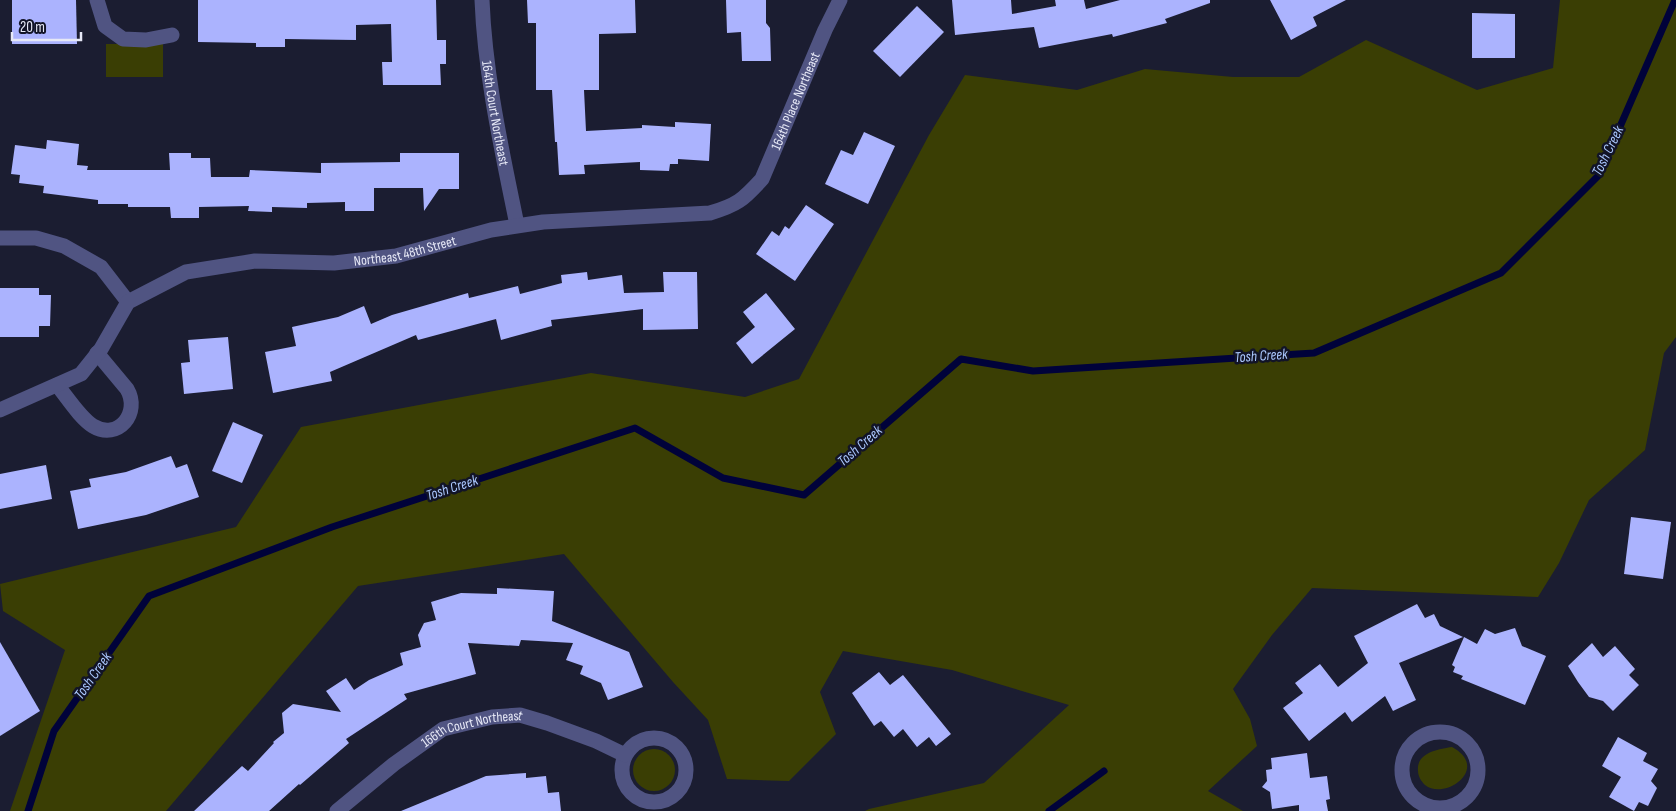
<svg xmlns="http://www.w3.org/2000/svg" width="1676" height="811" viewBox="0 0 1676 811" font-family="'Sofia Sans Condensed',sans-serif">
	<rect width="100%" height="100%" fill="#1b1d31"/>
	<g fill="#3a3e04">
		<path d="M 1560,0 L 1676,0 L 1676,337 L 1664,353 L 1645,450 L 1589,500 L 1559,563 L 1538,597 L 1312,588 L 1272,635 L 1233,689 L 1250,719 L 1257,746 L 1208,791 L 1243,811 L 865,811 L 869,809 L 984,783 L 1069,705 L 952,670 L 843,651 L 820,692 L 836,734 L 789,781 L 727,779 L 708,720 L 673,682 L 564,554 L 358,586 L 166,811 L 10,811 L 65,650 L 3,611 L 0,584 L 236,527 L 301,427 L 591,373 L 745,397 L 799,379 L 929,135 L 965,75 L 1077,90 L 1145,69 L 1233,77 L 1299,77 L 1366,40 L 1477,90 L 1553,68 Z"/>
		<rect x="106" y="44" width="57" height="33"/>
		<path d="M 1452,747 C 1491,768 1445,801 1425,785 C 1421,781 1418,776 1418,771 C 1416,753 1438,749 1452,747 Z"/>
		<circle cx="654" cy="770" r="21"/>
	</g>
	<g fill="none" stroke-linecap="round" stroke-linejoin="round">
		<g stroke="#00023a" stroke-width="7">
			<path d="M 28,811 L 54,731 L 149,596 L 332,527 L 635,428 L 723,478 L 804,495 L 961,359 L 1033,371 L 1314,353 L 1501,273 L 1599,175 L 1675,0"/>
			<path d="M 1049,811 L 1104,771"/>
		</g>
	</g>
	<g fill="#abb3fe">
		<path d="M 12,0 L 76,0 L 77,44 L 12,44 Z"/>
		<path d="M 198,0 L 436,0 L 437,40 L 446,40 L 446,64 L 440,64 L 441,85 L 383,85 L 382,62 L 392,62 L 391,24 L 356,25 L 356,40 L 285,39 L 285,47 L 256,47 L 256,43 L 198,42 Z"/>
		<path d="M 527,0 L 635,0 L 636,33 L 599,34 L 599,90 L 584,90 L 586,131 L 642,128 L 642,125 L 675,127 L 675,122 L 711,124 L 709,161 L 678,159 L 678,164 L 670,164 L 669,171 L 640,170 L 640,162 L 584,165 L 585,174 L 559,175 L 557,142 L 555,142 L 552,90 L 536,90 L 536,23 L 528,23 Z"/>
		<path d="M 726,0 L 766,0 L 766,23 L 770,28 L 771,61 L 742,61 L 741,32 L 727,33 Z"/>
		<path d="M 952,0 L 1011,0 L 1012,14 L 1056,6 L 1055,0 L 1084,0 L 1086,9 L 1120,0 L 1210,0 L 1210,3 L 1165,19 L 1167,23 L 1113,37 L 1112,34 L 1039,48 L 1034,27 L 955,35 Z"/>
		<path d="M 1270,0 L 1346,0 L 1313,17 L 1317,26 L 1291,40 Z"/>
		<path d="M 917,6 L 944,32 L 900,77 L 873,51 Z"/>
		<path d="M 1472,13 L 1515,14 L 1515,58 L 1472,58 Z"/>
		<path d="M 864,132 L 895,146 L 868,204 L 825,184 L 841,150 L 853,155 Z"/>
		<path d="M 47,140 L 79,144 L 77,165 L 88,166 L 87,170 L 170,170 L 169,153 L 191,153 L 191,158 L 210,158 L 211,177 L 249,177 L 250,170 L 321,173 L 321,163 L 400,162 L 400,153 L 459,153 L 459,189 L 439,189 L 424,211 L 423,188 L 374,188 L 374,211 L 345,211 L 345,202 L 307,203 L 307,208 L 272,207 L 272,212 L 248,211 L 249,206 L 199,207 L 199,218 L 171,218 L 170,207 L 128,207 L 128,204 L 98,204 L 98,200 L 43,193 L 44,186 L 19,183 L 20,175 L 11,174 L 15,145 L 46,149 Z"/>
		<path d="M 806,205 L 834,224 L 795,281 L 756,254 L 772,231 L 779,236 L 785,226 L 789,229 Z"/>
		<path d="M 587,272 L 588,280 L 622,275 L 624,293 L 664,292 L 663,272 L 697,272 L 698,329 L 643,330 L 643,309 L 551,320 L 552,326 L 501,340 L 496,319 L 418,340 L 416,335 L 330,372 L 332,381 L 273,393 L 265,352 L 296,346 L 292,327 L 338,317 L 364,306 L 371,324 L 392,315 L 468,293 L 469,298 L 518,286 L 520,294 L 562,283 L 561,275 Z"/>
		<path d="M 0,288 L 39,288 L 39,295 L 51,295 L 50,326 L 39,326 L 39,337 L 0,337 Z"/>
		<path d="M 766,293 L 795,329 L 752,364 L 736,343 L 755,327 L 743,312 Z"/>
		<path d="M 228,337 L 233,389 L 184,394 L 181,363 L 190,362 L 188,340 Z"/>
		<path d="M 233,422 L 263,435 L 242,483 L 212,471 Z"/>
		<path d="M 171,456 L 176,468 L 187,464 L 199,497 L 146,515 L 78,529 L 70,491 L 91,487 L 89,479 L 126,472 Z"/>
		<path d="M 46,465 L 52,499 L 0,509 L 0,474 Z"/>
		<path d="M 1631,517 L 1671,522 L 1663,579 L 1624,574 Z"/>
		<path d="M 497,588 L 554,591 L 552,621 L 629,652 L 643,687 L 608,700 L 601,683 L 580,674 L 583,666 L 566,660 L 573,643 L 521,640 L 519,646 L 468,643 L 476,674 L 404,694 L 407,699 L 346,739 L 349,743 L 300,785 L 299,784 L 269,811 L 194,811 L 242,766 L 248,771 L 274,743 L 273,742 L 284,733 L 282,713 L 293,704 L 341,712 L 326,691 L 346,678 L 354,690 L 369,680 L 403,665 L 400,653 L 421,647 L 418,635 L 424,623 L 436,620 L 431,602 L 461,593 L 497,594 Z"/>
		<path d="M 1417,604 L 1425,618 L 1434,614 L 1440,626 L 1463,637 L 1399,663 L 1416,700 L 1393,711 L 1385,696 L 1352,722 L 1345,712 L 1309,741 L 1283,708 L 1303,693 L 1295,683 L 1320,664 L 1338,687 L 1368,663 L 1354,636 Z"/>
		<path d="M 1515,628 L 1522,646 L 1546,656 L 1525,705 L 1461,679 L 1463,676 L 1453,672 L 1455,667 L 1452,665 L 1464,637 L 1477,644 L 1485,629 L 1495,634 Z"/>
		<path d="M 0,642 L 40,711 L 0,736 Z"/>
		<path d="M 1592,643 L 1603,657 L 1615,646 L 1635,669 L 1629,675 L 1639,685 L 1613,711 L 1603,701 L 1589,697 L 1578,682 L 1568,666 Z"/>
		<path d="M 879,672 L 890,685 L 903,675 L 951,734 L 936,746 L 929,737 L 917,747 L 903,729 L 894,737 L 881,721 L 874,726 L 852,693 Z"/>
		<path d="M 1618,737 L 1647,753 L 1643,761 L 1658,769 L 1651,781 L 1657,788 L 1648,806 L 1639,802 L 1634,811 L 1609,797 L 1621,777 L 1602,766 Z"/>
		<path d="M 1307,753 L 1310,778 L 1327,776 L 1330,799 L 1326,800 L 1328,811 L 1299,811 L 1299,805 L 1272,809 L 1270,792 L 1262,787 L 1267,781 L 1266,770 L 1272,769 L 1271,758 Z"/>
		<path d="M 526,773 L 526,778 L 546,776 L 548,793 L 559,792 L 561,811 L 401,811 L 486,776 Z"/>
	</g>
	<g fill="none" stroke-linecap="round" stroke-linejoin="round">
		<g stroke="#505482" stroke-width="15">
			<path d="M 97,0 L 105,26 L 123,39 L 146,40 L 172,35"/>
			<path id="s1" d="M 482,0 C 485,76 502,151 517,225"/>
			<path d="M 0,238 L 36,238 L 64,246 L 101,267 L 128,302"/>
			<path d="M 57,385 C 67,397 80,418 93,426 C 118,441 141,413 127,389 L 97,353"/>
			<path id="s2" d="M 0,410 L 81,374 L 101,349 L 128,302 L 186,272 L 255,261 L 334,263 L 396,256 L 491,230 L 543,222 L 710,213 C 737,205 743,200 762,179 L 825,30 L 840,0"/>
			<circle cx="1440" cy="770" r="38"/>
			<circle cx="654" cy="770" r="32"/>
			<path id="s3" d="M 337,811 L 394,764 L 443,729 L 492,717 L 520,715 L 547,723 L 596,741 L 625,755"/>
		</g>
	</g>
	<g text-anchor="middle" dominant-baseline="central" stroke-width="5" stroke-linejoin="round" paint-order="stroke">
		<g font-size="14" fill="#e6e8f6" stroke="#121427">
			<text stroke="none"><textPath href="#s2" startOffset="918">164th Place Northeast</textPath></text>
			<text stroke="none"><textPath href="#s1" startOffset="114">164th Court Northeast</textPath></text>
			<text stroke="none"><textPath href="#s2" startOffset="461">Northeast 48th Street</textPath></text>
			<text stroke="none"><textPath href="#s3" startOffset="162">166th Court Northeast</textPath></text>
		</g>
		<g font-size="15" font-style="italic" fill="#acc9ff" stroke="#121427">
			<text transform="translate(1608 151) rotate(-64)">Tosh Creek</text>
			<text transform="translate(1261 356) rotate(-4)">Tosh Creek</text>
			<text transform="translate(860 446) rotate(-41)">Tosh Creek</text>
			<text transform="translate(452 488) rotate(-18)">Tosh Creek</text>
			<text transform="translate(93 676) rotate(-55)">Tosh Creek</text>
		</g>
	</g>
	<path d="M12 32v8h69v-8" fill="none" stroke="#e6e8f6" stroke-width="2.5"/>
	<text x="20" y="32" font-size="15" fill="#e6e8f6" stroke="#121427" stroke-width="4" paint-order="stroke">20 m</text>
</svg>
